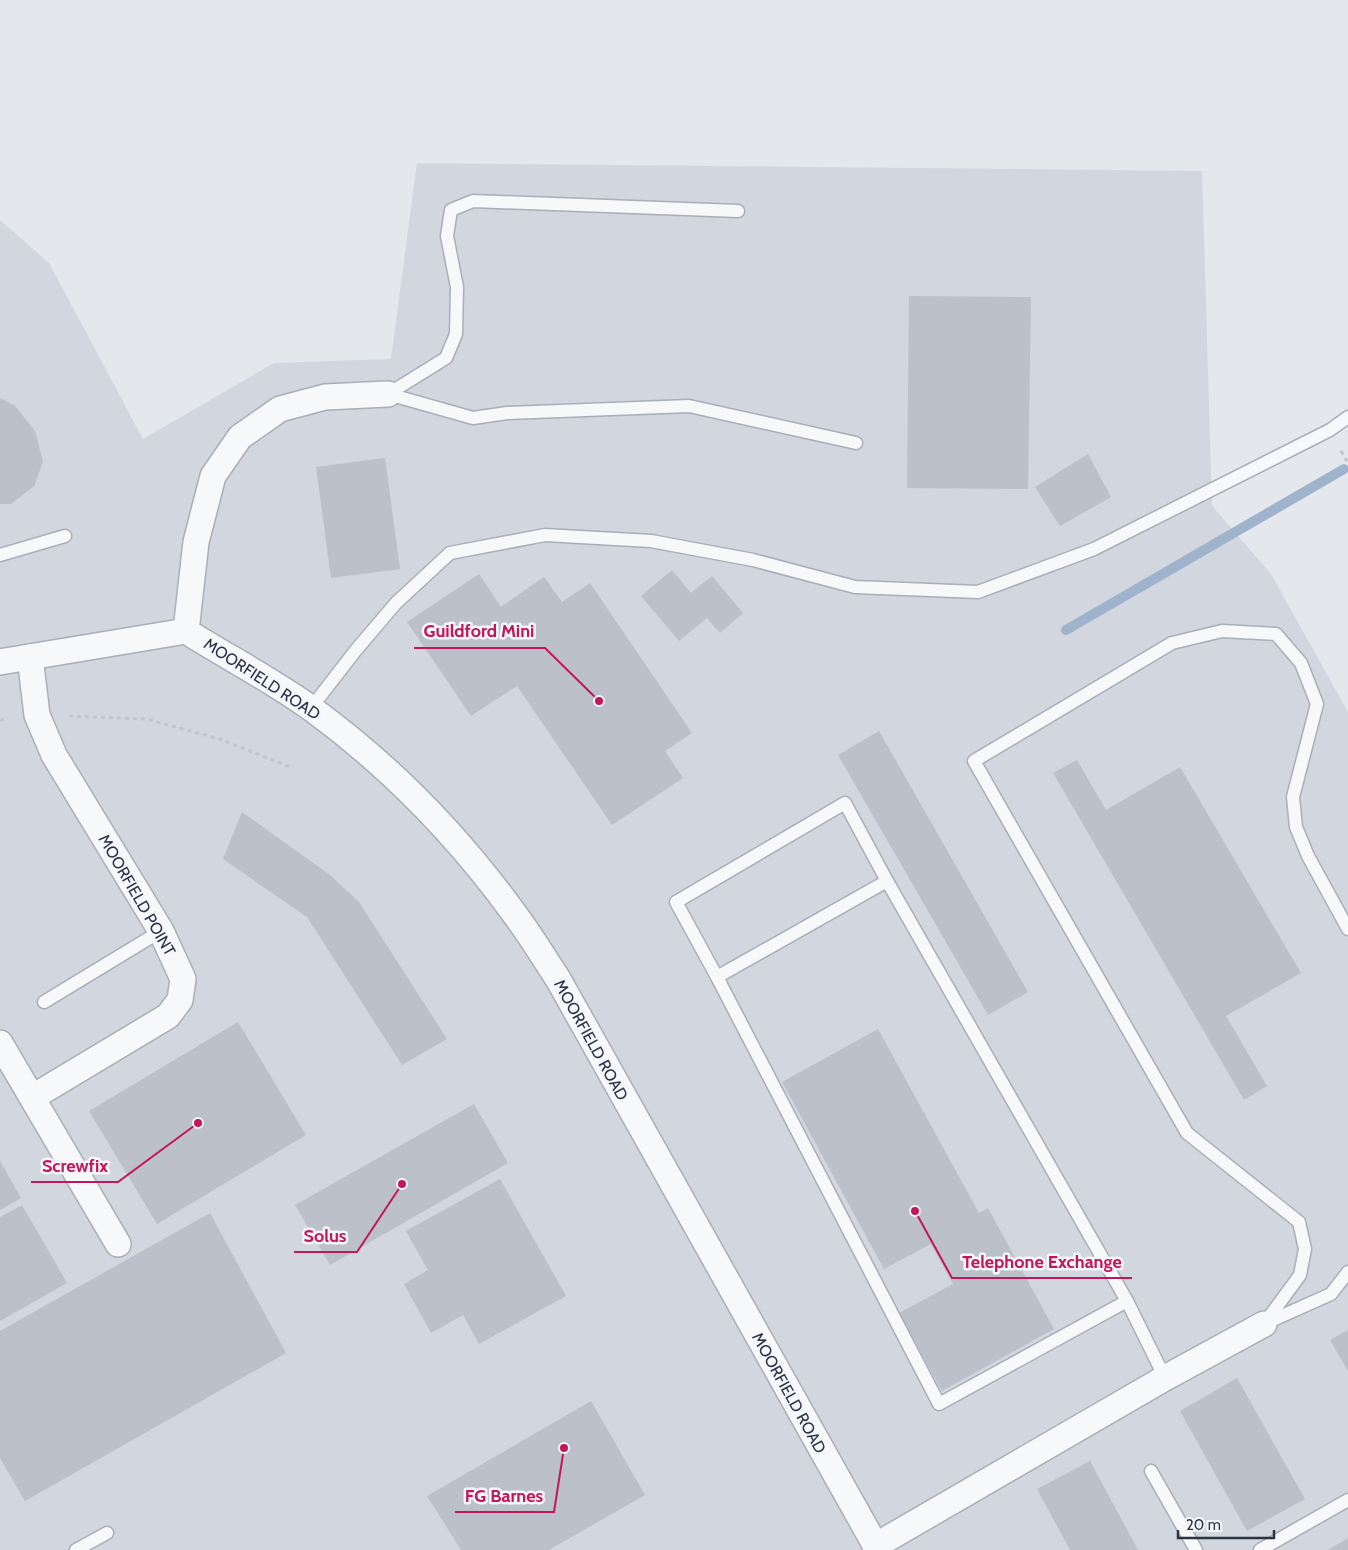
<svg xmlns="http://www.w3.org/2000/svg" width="1348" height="1550" viewBox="0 0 1348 1550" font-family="Cabin,sans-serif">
	<rect width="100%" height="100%" fill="#e4e7ec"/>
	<path fill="#d2d6de" d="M 417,163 L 1202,171 L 1212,506 L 1271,574 L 1348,712 L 1348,1550 L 0,1550 L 0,220 L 49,263 L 143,439 L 274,363 L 391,359 Z"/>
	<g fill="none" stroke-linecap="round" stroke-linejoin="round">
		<path stroke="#9fb4cc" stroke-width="10" d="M 1066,630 L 1344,469"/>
	</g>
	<g fill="#bbc0ca">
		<path d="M 909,296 L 1031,297 L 1028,489 L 907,488 Z"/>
		<path d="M 0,398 L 15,406 L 35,431 L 43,462 L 34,486 L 11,504 L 0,504 Z"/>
		<path d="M 1088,454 L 1111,497 L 1060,526 L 1035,487 Z"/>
		<path d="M 385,458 L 400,569 L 331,578 L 316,467 Z"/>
		<path d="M 672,570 L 691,593 L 712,576 L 743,613 L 720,633 L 707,618 L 679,641 L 641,596 Z"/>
		<path d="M 479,574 L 501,607 L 544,577 L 562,602 L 590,583 L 692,733 L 665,751 L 683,778 L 612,825 L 517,686 L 471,716 L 407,622 Z"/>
		<path d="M 879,731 L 1028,992 L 988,1015 L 838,755 Z"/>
		<path d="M 1077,760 L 1106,810 L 1180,767 L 1301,973 L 1226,1016 L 1267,1086 L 1244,1100 L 1053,773 Z"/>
		<path d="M 242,812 L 330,875 L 359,902 L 447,1039 L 402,1065 L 307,917 L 223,859 Z"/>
		<path d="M 238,1022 L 306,1135 L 157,1224 L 89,1111 Z"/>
		<path d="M 878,1029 L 979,1213 L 988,1208 L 1054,1329 L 942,1391 L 899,1313 L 953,1284 L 931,1244 L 884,1269 L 782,1082 Z"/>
		<path d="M 474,1104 L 508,1163 L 330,1265 L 295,1205 Z"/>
		<path d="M 0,1161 L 21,1198 L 0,1210 Z"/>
		<path d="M 500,1179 L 566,1296 L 479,1344 L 463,1315 L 431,1333 L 404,1284 L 428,1270 L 406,1231 Z"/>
		<path d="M 22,1205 L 67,1283 L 0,1321 L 0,1217 Z"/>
		<path d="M 210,1213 L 286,1353 L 25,1501 L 0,1458 L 0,1331 Z"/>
		<path d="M 1348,1330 L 1348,1371 L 1330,1340 Z"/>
		<path d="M 1237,1378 L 1305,1499 L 1247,1531 L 1180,1411 Z"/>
		<path d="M 591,1401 L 645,1495 L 549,1550 L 461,1550 L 427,1496 Z"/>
		<path d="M 1090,1461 L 1138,1550 L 1070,1550 L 1037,1489 Z"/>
		<path d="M 1348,1538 L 1348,1550 L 1328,1550 Z"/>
	</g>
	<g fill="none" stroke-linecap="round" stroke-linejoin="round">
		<g stroke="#a9aeb7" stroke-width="15">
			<g id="service">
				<path d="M 388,394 L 446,358 L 456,334 L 457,287 L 447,236 L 451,210 L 473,201 L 738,211"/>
				<path d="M 388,394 L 473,418 L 507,413 L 689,406 L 856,443"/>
				<path d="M 0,555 L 65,536"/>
				<path d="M 311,708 L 356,650 L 396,603 L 450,553 L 545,535 L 651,541 L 753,560 L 855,587 L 978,592 L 1094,549 L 1330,430 L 1348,417"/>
				<path d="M 717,977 L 676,902 L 845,803 L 887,881"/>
				<path d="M 44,1002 L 161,931"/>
				<path d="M 1127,1301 L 939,1404 L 717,977 L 887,881 L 1127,1301 L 1165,1378"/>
				<path d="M 1266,1323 L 1331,1294 L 1348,1272"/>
				<path d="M 1264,1324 L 1300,1275 L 1305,1249 L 1299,1222 L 1187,1133 L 974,761 L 1172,643 L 1222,631 L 1276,634 L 1301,663 L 1317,704 L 1293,797 L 1296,827 L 1308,856 L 1348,929"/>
				<path d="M 1151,1471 L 1196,1550"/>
				<path d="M 76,1550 L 107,1533"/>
				<path d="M 1260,1550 L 1348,1500"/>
			</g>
		</g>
		<g stroke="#a9aeb7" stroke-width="28">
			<g id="minor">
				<path d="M 186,631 C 227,657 272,680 312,709 C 390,766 459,837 516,916 C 531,936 544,958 558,979 L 878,1550"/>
				<path d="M 186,631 L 196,542 L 213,476 L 240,437 L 280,409 L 325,397 L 388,394"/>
				<path d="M 30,657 L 37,715 L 54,755 L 161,931 L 183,979 L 180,1000 L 168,1016 L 33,1097"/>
				<path d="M 0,662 L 186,631"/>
				<path d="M 0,1043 L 118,1244"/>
				<path d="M 875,1546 L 1165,1378 L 1264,1324"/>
			</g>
		</g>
		<g stroke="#c2c5cb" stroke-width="3" stroke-dasharray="4 4" stroke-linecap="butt">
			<path d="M 1341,451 L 1348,463"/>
			<path d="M 69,716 L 146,719 L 220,739 L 290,767"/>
			<path d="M 0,720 L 8,719"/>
		</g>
		<use href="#service" stroke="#f7f8fa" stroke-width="12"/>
		<use href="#minor" stroke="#f7f8fa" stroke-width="25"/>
	</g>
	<g text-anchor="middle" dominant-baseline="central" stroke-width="5" stroke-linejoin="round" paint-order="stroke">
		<g font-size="16" fill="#2b3445" stroke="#f4f6f9">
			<text transform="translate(262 679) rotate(33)">MOORFIELD ROAD</text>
			<text transform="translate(137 895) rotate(60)">MOORFIELD POINT</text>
			<text transform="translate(591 1040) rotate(61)">MOORFIELD ROAD</text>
			<text transform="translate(789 1393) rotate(61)">MOORFIELD ROAD</text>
		</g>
	</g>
	<path fill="none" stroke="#c2185b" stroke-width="2" d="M599 701L545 648H414M198 1123L118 1182H31M402 1184L357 1252H294M915 1211L952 1278H1132M564 1448L554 1512H455"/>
	<g fill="#c2185b" stroke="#f4f6f9" stroke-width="2">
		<circle cx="599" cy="701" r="5"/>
		<circle cx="198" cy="1123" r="5"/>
		<circle cx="402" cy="1184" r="5"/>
		<circle cx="915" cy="1211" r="5"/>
		<circle cx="564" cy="1448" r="5"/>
	</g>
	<g font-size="18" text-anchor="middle" font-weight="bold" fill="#c2185b" stroke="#f4f6f9" stroke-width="5" stroke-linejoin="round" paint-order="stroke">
		<text x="479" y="637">Guildford Mini</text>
		<text x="75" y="1172">Screwfix</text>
		<text x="325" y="1242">Solus</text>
		<text x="1042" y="1268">Telephone Exchange</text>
		<text x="504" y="1502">FG Barnes</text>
	</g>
	<path d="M1178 1530v8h96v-8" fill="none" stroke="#2b3445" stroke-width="2.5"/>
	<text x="1186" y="1530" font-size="15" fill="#2b3445" stroke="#f4f6f9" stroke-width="4" paint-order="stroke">20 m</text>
</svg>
